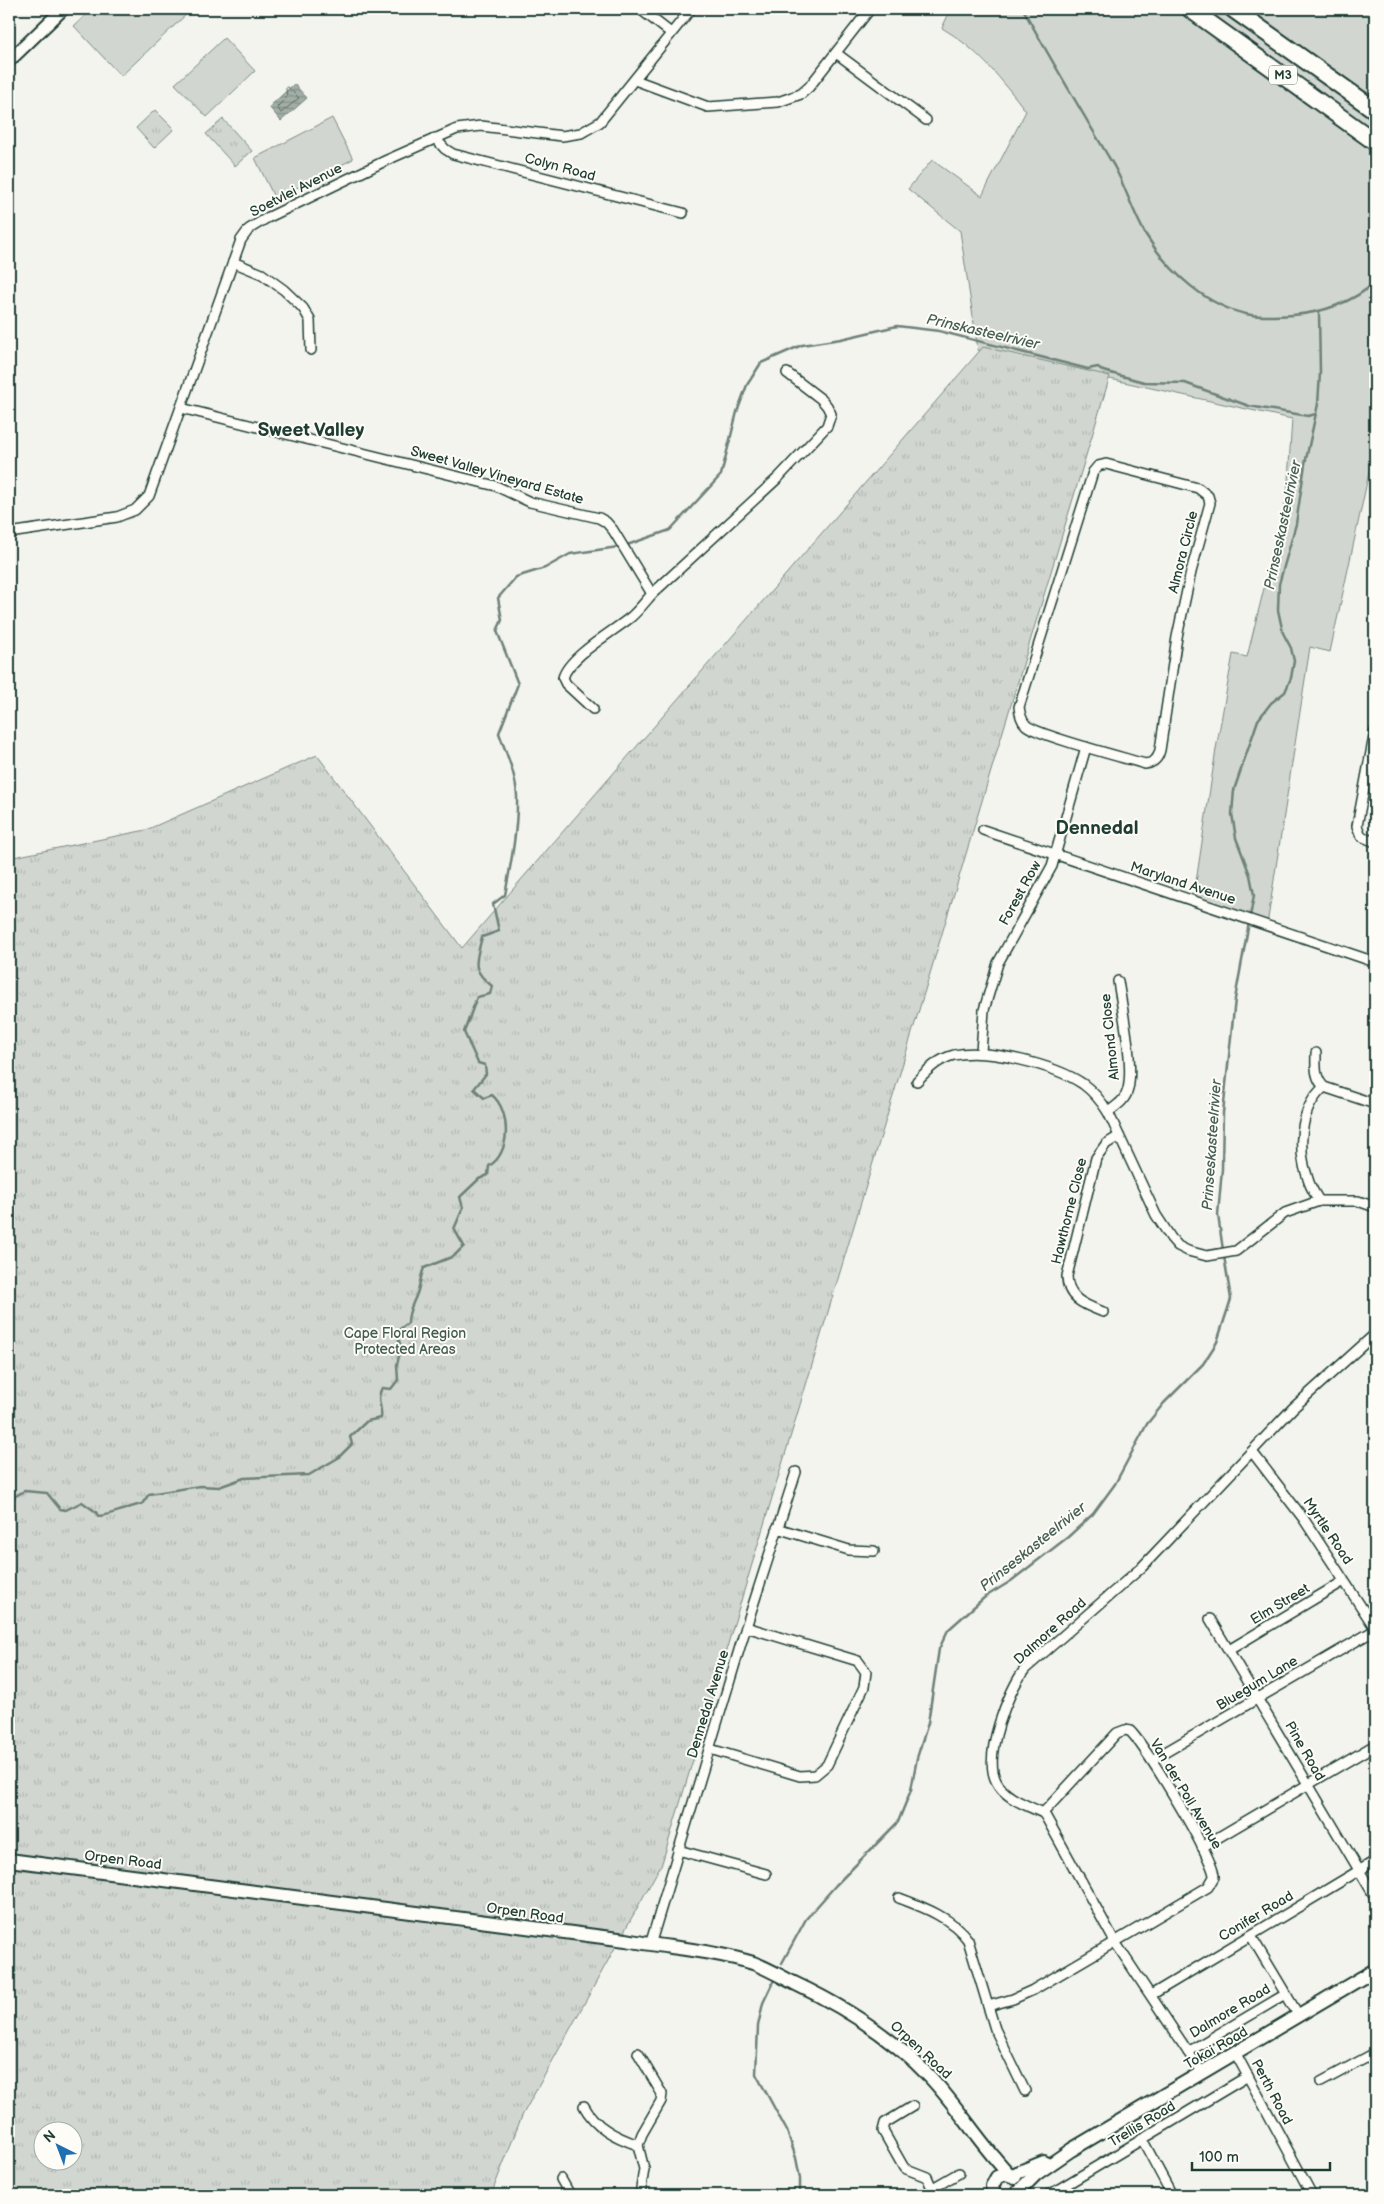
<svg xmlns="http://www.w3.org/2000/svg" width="1384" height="2204" viewBox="0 0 1384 2204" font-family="'Balsamiq Sans',sans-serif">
	<defs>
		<pattern id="park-tufts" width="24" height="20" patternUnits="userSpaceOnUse" patternTransform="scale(1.25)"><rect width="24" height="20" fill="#d1d6d1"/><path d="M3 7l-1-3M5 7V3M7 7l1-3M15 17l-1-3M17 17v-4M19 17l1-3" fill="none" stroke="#b3b9b4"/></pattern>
		<pattern id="water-rules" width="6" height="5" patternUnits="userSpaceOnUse" patternTransform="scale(1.25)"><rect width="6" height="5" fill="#a3aea7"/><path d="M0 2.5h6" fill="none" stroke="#848f89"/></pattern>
	</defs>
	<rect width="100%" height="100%" fill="#f4f4ef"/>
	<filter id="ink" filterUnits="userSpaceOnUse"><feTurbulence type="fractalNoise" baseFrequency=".02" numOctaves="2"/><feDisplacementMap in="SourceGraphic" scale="10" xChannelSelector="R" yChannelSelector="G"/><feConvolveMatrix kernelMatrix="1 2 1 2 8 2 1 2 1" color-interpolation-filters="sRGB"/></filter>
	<g filter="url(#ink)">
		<g fill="#d1d6d1" stroke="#788a82">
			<path d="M 92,9 L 192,9 L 121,76 L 74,26 Z"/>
			<path d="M 951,9 L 1375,9 L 1375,445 L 1330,652 L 1310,647 L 1267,925 L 1193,902 L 1216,749 L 1233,654 L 1247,657 L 1287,495 L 1292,419 L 978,350 L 960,231 L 908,189 L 932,160 L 982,196 L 1026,111 C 1002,80 977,48 942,28 Z"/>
			<path d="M 224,38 L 255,71 L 207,117 L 175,84 Z"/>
			<path d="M 332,118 L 353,159 L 275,199 L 255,158 Z"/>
		</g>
		<g fill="url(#park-tufts)" stroke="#788a82" fill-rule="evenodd">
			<path d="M 155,110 L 174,129 L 154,148 L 136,128 Z"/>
			<path d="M 223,119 L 252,151 L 235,166 L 206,134 Z"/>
			<path d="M 983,347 L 1110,376 L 662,1863 L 522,2116 L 491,2195 L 9,2195 L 9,858 L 146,830 L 317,755 L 462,948 ZM 42,2132 L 72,2132 L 72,2162 L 42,2162 Z"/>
		</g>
		<path fill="url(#water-rules)" stroke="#6e8179" d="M 294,84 L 307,98 L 281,121 L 269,107 Z"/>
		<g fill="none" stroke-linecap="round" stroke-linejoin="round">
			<path stroke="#546a62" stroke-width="1" d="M 288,87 L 299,98 L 281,113 L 277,107 L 287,97 L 286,89 Z"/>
			<g stroke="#6e8179" stroke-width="2.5">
				<path d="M 1023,9 C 1052,62 1083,114 1114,166 C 1126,188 1133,213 1146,235 C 1168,271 1208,308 1251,315 C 1264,317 1280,316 1293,315 C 1322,313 1354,302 1375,282"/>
				<path d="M 627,545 L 670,530 L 721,475 L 737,412 L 747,385 L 761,363 L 802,345 L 841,339 L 897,326 L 939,331 L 1088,369 L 1098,367 L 1103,371 L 1144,382 L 1185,383 L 1249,406 L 1308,416 L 1316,414"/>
				<path d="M 1223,1250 L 1218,1215 L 1222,1169 L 1223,1113 L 1235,999 L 1254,895 L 1250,875 L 1236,838 L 1232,814 L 1234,790 L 1258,720 L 1271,703 L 1285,692 L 1291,678 L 1294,661 L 1291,648 L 1283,633 L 1278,610 L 1279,584 L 1296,524 L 1305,464 L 1318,404 L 1320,373 L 1319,312"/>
				<path d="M 9,1491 L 14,1497 L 24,1491 L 47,1493 L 60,1509 L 66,1510 L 82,1502 L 96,1512 L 98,1516 C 113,1515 127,1507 142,1504 L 149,1494 L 200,1486 L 219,1487 L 244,1478 L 309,1475 L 338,1458 L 352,1444 L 350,1437 L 367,1421 L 381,1418 C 383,1407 375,1399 382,1388 L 391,1389 L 398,1380 L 397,1365 L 401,1347 L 397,1334 L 400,1329 L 408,1323 C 408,1311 412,1306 416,1296 C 420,1287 420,1277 424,1268 L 454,1256 L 464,1246 L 454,1229 L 463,1208 L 460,1197 L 479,1179 L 488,1175 L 489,1166 C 511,1154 511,1111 492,1095 L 484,1098 L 474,1089 L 486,1074 L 485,1065 L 478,1063 L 464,1032 L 477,997 L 490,994 L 492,986 C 470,969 476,962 482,937 L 499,931 L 493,904 L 505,895 C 511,863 518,828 517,796 C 516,774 506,753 499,733 L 518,684 L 497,631 L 502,620 L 498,598 L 516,577 L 545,568 L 570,554 L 618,547"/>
				<path d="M 782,1963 L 806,1919 L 836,1885 L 898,1822 L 911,1790 L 917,1758 L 928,1723 L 939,1649 L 948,1630 L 985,1597 L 1011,1581 L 1068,1537 L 1093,1514 L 1115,1484 L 1147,1424 L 1164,1403 L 1203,1364 L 1217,1342 L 1231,1299 L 1224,1256"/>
				<path d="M 773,1982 L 763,2003 L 758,2026 L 756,2074 L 787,2131 L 796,2158 L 800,2178 L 800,2195"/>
			</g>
			<g stroke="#1f3d34" stroke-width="12">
				<g id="minor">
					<path d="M 640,9 L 671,33"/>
					<path d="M 836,53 L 926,120"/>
					<path d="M 635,80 L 708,107 L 778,102 L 801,94 L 809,87 L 870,9"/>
					<path d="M 435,138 L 445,149 L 453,154 L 683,213"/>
					<path d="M 233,262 L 262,274 L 284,290 L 303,308 L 310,320 L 311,350"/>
					<path d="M 181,408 L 496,486 L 530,502 L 599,518 L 606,522 L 613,530 L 652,594"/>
					<path d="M 1106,464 L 1198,488 L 1208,496 L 1210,503 L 1191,572 L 1177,637 L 1160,750 C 1158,759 1154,763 1145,764 C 1125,758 1036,735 1026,725 C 1021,720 1020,714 1019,707 L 1093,472 L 1098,466 Z"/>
					<path d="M 9,533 L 117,517 L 135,510 L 149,496 L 241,240 L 249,229 L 267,218 L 387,160 L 457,129 L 481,126 L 562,136 L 581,133 L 600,122 L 691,9"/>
					<path d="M 593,709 L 566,684 L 563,678 C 568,657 614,631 631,617 C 639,610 645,602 652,594 L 778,478 L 827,426 L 831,414 L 827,406 L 821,399 L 787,373"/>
					<path d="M 1375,731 L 1357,826 L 1361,836 L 1375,842"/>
					<path d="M 983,830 L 1375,962"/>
					<path d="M 981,1052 L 984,1010 L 998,963 L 1052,866 L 1086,747"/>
					<path d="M 1316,1053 C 1316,1065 1314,1077 1324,1087 L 1375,1104"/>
					<path d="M 917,1081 C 928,1069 939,1059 954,1055 C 987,1048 1055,1065 1083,1084 C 1094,1092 1101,1101 1108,1112 L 1156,1215 L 1171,1238 L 1178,1246 L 1188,1251 L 1207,1256 L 1236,1251 L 1285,1213 L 1319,1201 L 1358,1201 L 1375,1207"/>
					<path d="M 1108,1112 C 1116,1106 1126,1100 1128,1089 C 1134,1064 1122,1008 1118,981"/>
					<path d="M 1319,1201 C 1315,1194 1310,1187 1308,1179 C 1297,1149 1299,1109 1324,1087"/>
					<path d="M 1103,1312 C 1085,1305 1067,1299 1067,1276 L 1096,1158 L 1106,1144 L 1119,1136"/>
					<path d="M 1253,1453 L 1303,1518 L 1375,1628"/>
					<path d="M 777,1528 L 849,1550 L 874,1551"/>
					<path d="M 1210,1619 L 1375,1897"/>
					<path d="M 1229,1650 L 1344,1581"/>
					<path d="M 710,1749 L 800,1776 L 815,1775 L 827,1765 L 864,1687 L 866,1672 L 858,1661 L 746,1627"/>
					<path d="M 1152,1760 L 1375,1630"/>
					<path d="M 1202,1847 L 1375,1745"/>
					<path d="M 678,1850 L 766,1874"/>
					<path d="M 899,1898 C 923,1907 953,1918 968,1940 L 995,2029 L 1025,2091"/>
					<path d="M 1251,1936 L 1299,2016"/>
					<path d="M 650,1945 L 746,1627 L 796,1472"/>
					<path d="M 1151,1995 L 1375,1861"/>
					<path d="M 988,2006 L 1013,1999 L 1033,1990 L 1208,1887 L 1214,1877 C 1215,1860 1145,1745 1130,1731 L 1125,1730 L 1117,1733 L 1043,1813"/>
					<path d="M 1188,2052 L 1286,1994"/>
					<path d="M 638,2053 L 662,2094 L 661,2101 L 642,2134 L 638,2145 L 644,2169 L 640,2195"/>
					<path d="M 1236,2054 L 1312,2195"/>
					<path d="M 1202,2073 L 1115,1942 L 1046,1817 L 1043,1813 C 1027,1805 1005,1799 996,1781 C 983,1755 1008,1691 1025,1669 L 1142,1567 L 1293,1408 L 1375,1334"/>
					<path d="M 1321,2082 L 1375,2053"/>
					<path d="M 584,2106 C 595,2127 615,2137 638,2145"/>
					<path d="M 913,2106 L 885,2123 L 883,2131 L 904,2168 L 927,2177 L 935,2195"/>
					<path d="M 1142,2139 L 1172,2195"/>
					<path d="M 561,2179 L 570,2195"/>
					<path d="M 933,2188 L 959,2173"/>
					<path d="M 1049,2195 L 1248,2076"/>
				</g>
			</g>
			<g stroke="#1f3d34" stroke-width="15">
				<path id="tertiary" d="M 9,61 L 63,9"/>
			</g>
			<g stroke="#1f3d34" stroke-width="16">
				<g id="secondary">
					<path d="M 9,1860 L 626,1940 C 668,1948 712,1950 753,1963 C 767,1968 780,1976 794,1983 C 845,2007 891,2036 930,2077 C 959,2108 980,2144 1009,2174"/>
					<path d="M 1012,2175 L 1044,2162"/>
					<path d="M 1019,2191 L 1036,2174 L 1071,2150 L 1375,1970"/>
					<path d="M 994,2195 L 992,2186 L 997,2177 L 1006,2174 L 1015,2177"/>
				</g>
			</g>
			<g stroke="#1f3d34" stroke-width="20">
				<g id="motorway">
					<path d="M 1190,9 L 1375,142"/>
					<path d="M 1233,9 L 1375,110"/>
				</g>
			</g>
			<use href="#minor" stroke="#fdfcf7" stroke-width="9"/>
			<use href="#tertiary" stroke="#fdfcf7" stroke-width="11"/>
			<use href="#secondary" stroke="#fdfcf7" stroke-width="12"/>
			<use href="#motorway" stroke="#fdfcf7" stroke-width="16"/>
		</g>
	</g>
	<g text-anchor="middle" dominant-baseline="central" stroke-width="4" stroke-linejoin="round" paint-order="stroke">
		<rect fill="#fdfcf7" stroke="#62766e" stroke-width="1" x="1269" y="65.5" width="28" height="19" rx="4"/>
		<g font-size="12" font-weight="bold" fill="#1f3d34">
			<text x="1283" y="75">M3</text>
		</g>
		<g font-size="14" fill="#1f3d34" stroke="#fdfcf7">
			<text transform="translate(560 167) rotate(15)">Colyn Road</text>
			<text transform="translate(296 190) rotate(-27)">Soetvlei Avenue</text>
			<text transform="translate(497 475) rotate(16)">Sweet Valley Vineyard Estate</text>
			<text transform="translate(1183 552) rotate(-76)">Almora Circle</text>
			<text transform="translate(1183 883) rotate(18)">Maryland Avenue</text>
			<text transform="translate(1020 893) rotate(-61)">Forest Row</text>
			<text transform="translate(1110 1037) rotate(-96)">Almond Close</text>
			<text transform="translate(1069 1211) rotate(-76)">Hawthorne Close</text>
			<text transform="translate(1328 1531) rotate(56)">Myrtle Road</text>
			<text transform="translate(1280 1604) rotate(-31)">Elm Street</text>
			<text transform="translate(1050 1631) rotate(-42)">Dalmore Road</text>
			<text transform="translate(1257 1683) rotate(-31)">Bluegum Lane</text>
			<text transform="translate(708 1704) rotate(-73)">Dennedal Avenue</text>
			<text transform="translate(1305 1751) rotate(60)">Pine Road</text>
			<text transform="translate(1186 1794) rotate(59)">Van der Poll Avenue</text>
			<text transform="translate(123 1860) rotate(7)">Orpen Road</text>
			<text transform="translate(525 1913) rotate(8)">Orpen Road</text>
			<text transform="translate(1256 1916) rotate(-31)">Conifer Road</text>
			<text transform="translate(1230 2011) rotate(-31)">Dalmore Road</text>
			<text transform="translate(1216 2048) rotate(-30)">Tokai Road</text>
			<text transform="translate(921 2050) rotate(43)">Orpen Road</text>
			<text transform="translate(1272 2092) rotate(62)">Perth Road</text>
			<text transform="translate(1142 2124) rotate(-31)">Trellis Road</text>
		</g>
		<g font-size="14" fill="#435c53" stroke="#fdfcf7">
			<text x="405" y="1333">Cape Floral Region<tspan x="405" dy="16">Protected Areas</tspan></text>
		</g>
		<g font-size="15" font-style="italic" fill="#475f56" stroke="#fdfcf7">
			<text transform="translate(983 332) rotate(13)">Prinskasteelrivier</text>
			<text transform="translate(1283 525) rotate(-78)">Prinseskasteelrivier</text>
			<text transform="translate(1212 1145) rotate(-86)">Prinseskasteelrivier</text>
			<text transform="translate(1033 1547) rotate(-39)">Prinseskasteelrivier</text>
		</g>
		<g font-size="19" font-weight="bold" fill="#1f3d34" stroke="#fdfcf7">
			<text x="311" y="430">Sweet Valley</text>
			<text x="1097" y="828">Dennedal</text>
		</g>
	</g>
	<rect width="1384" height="2204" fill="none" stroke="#fdfcf7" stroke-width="30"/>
	<rect x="15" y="15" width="1354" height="2174" fill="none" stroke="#1f3d34" stroke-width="2" filter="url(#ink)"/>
	<g transform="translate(58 2146) rotate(318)"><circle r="24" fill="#fdfcf7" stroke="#a4b0a9"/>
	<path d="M0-4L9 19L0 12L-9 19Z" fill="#1f6fb2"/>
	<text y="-8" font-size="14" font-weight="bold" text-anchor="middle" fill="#1f3d34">N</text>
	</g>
	<path d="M1192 2162v8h138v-8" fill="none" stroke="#1f3d34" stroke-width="2.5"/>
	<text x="1199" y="2162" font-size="15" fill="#1f3d34" stroke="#fdfcf7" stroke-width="4" paint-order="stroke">100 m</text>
</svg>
